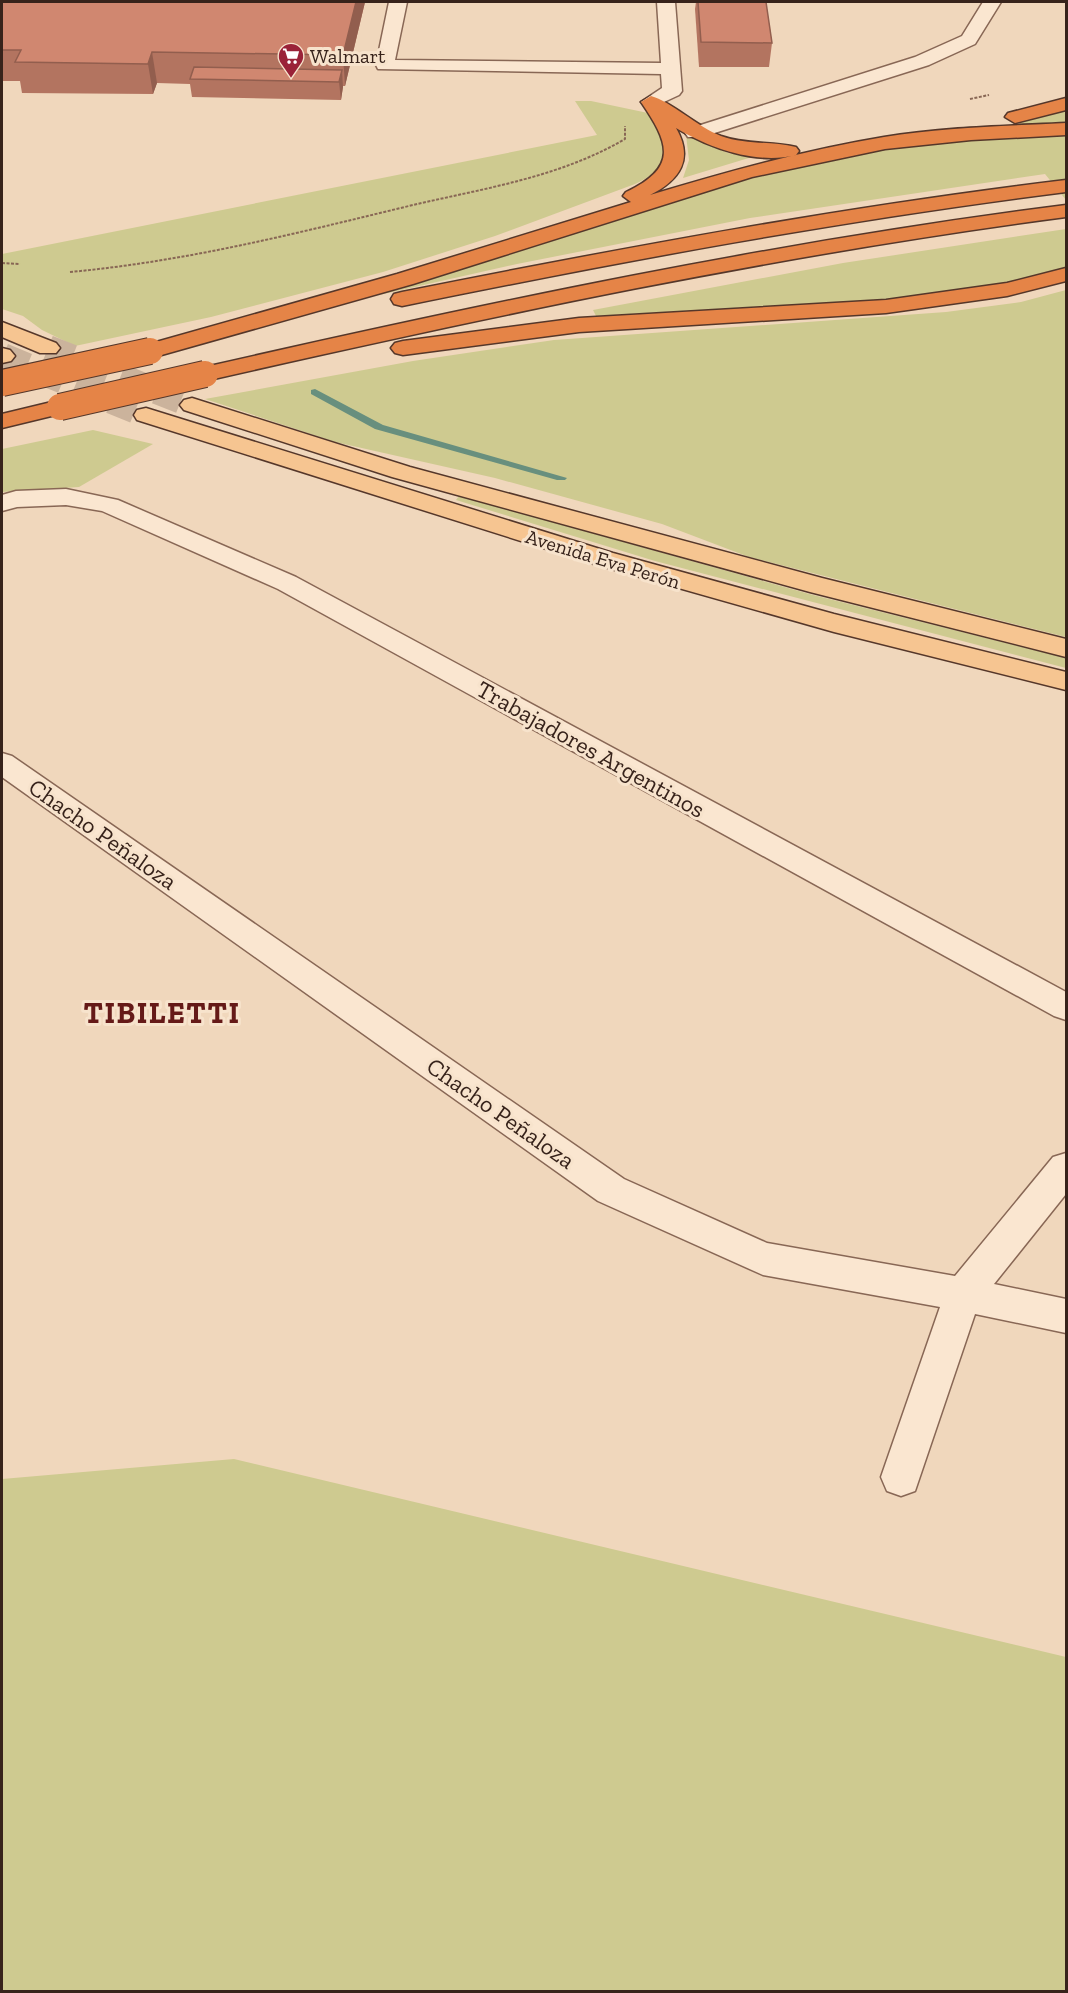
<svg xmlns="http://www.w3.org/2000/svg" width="1068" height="1993" viewBox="0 0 1068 1993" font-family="'Zilla Slab',serif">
	<rect width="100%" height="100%" fill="#f0d7bc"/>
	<g fill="#ceca90">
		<path d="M 575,101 L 591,101 L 648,113 C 666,147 677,164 635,184 L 495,236 L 383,272 L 211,317 L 75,346 L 42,330 L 23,316 L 2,309 L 2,254 L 597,135 Z"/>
		<path d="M 1066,111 L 1066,125 L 1022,127 L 1018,121 Z"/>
		<path d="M 1066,134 L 1066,200 L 1045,174 L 750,218 L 517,264 L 379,295 C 530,247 681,189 836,159 C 912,143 989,137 1066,134 Z"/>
		<path d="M 686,135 L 728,153 L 752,157 L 683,178 L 689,160 Z"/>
		<path d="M 1066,229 L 1066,267 C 1004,286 939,296 874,300 L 596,316 L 593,310 L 843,263 Z"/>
		<path d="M 1066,290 L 1066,637 L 749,557 L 662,524 L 495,478 L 335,442 L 205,399 L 413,361 L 554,340 L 946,312 L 1021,302 Z"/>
		<path d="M 93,430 L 153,444 L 79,487 L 2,492 L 2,449 Z"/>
		<path d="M 459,496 L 813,595 L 1066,658 L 1066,668 L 655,561 L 456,500 Z"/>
		<path d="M 234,1459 L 1066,1657 L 1066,1991 L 2,1991 L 2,1479 Z"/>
	</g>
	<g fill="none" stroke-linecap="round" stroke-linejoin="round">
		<path fill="#688f7e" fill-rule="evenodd" d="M 315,389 L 383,425 L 567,478 L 565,480 L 557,480 L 375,429 L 311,394 L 311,390 Z"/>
		<g stroke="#cbb39c" stroke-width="26" stroke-dasharray="26 13" stroke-linecap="butt">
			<path d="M 48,348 L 192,405"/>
			<path d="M 3,356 L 146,415"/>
		</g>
		<g stroke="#886755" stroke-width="3">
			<g id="minor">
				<path d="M 389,2 L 407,2 L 395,60 L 661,63 L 657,2 L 675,2 L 682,91 L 679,95 L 651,108 L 641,102 L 662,88 L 661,74 L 378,69 L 376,65 Z"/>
				<path d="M 983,2 L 1001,2 L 975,44 L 929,65 L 702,137 L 688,137 L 685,133 L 688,129 L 915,57 L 962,36 Z"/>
				<path d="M 66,489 L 118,500 L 296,577 L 1066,992 L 1066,1020 L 1054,1016 L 278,589 L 102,511 L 66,505 L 17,507 L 2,511 L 2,495 L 16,491 Z"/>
				<path d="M 2,753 L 12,756 L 624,1179 L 767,1243 L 955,1276 L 1053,1157 L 1066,1153 L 1066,1194 L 994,1284 L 1066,1299 L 1066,1333 L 975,1314 L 915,1491 L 901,1496 L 887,1491 L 881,1477 L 940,1307 L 763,1275 L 598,1201 L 2,777 Z"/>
			</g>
		</g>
		<g stroke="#55372a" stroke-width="3">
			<g id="major">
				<path d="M 2,322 L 56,343 L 60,348 L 56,353 L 40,353 L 2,337 Z"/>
				<path d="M 2,348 L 10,350 L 15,356 L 11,361 L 2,363 Z"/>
				<path d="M 192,398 L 410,467 L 822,578 L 1066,639 L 1066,657 L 810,592 L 392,477 L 184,410 L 180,405 L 184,400 Z"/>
				<path d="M 146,408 L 613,553 L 834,614 L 1066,672 L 1066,690 L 834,632 L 594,564 L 137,420 L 134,415 L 137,410 Z"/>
			</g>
		</g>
		<g stroke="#55372a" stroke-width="3">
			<g id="highway">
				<path d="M 651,96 C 670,101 698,127 721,136 C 746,145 771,141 796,147 L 799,151 L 796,155 C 757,165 709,148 676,128 C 694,159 680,180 650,195 C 727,172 805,150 884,137 C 944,127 1006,126 1066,123 L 1066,135 L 971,140 L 885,149 L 752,177 L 413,284 L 158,356 L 142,356 L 138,351 L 142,346 L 397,274 L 631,202 L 623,196 L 626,192 C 679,167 669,143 641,102 Z"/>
				<path d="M 1066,98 L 1066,110 L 1015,123 L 1005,117 L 1008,113 Z"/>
				<path d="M 1066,180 L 1066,192 C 843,220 622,261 402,306 L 394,304 L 391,299 L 394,294 L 402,292 C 622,248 843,207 1066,180 Z"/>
				<path d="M 1066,205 L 1066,217 C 776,255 490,316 205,381 L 197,379 L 193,374 L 197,369 L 205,367 C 490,302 776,242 1066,205 Z"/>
				<path d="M 1066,268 L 1066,281 L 1007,296 L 886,313 L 579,332 L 403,355 L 395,353 L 391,348 L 395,343 L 403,341 L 579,318 L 886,300 L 1007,283 Z"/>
				<path d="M 60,400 L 68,402 L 72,407 L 68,412 L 2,428 L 2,414 Z"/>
			</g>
		</g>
		<g stroke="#886755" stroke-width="2" stroke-dasharray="3 1.5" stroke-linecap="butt">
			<path d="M 970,99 L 989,95"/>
			<path d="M 2,263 L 20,264"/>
			<path d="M 70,272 C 189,261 297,233 413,205 C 486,188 560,177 625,139 L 625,126"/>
		</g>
		<use href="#minor" fill="#fae6d0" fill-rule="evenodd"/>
		<use href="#major" fill="#f6c591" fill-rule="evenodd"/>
		<use href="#highway" fill="#e58447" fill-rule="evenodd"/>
		<g stroke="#55372a" stroke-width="28" stroke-linecap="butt">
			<g id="highway-bridge">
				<path d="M 2,383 L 150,351"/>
				<path d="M 60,407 L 205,374"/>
			</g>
		</g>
		<use href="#highway-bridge" stroke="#e58447" stroke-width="26"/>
	</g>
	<g fill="#b37460">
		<path d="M 2,2 L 365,2 L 345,86 L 343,86 L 341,100 L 192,97 L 190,84 L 157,83 L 153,94 L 22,93 L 20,81 L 2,81 Z"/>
		<path d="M 696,2 L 766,2 L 772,43 L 769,67 L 699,67 L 695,9 Z"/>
	</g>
	<g fill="#925e4e">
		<path d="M 356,2 L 365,2 L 345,86 L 343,55 Z"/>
		<path d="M 152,52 L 157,83 L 153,94 L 148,64 Z"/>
		<path d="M 342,70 L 343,87 L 341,100 L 339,82 Z"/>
	</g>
	<g fill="#d08770" stroke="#925e4e" stroke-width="1.5">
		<path d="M 2,2 L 356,2 L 343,55 L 152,52 L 148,64 L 15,62 L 21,50 L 2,50 Z"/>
		<path d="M 698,2 L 766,2 L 772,43 L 701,42 Z"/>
		<path d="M 194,67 L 342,70 L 339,82 L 190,79 Z"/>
	</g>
	<defs>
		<g id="supermarket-pin" transform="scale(1.35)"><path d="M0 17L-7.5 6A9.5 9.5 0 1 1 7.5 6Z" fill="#9a2238" stroke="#f7e3cc"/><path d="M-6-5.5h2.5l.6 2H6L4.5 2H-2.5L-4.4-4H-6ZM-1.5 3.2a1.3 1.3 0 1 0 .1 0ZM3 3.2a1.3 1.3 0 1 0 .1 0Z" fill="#fff"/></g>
	</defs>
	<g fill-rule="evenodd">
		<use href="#supermarket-pin" x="291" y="56"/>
	</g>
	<g text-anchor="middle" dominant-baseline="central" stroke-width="6" stroke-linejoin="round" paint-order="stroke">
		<g font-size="20" fill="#37231b" stroke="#f7e3cc" text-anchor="start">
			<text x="310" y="56">Walmart</text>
		</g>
		<g font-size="20" fill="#37231b" stroke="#f7e3cc">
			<text transform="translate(603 559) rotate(17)">Avenida Eva Perón</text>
		</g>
		<g font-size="24" fill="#37231b" stroke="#f7e3cc">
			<text transform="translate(591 749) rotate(29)">Trabajadores Argentinos</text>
			<text transform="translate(103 834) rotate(35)">Chacho Peñaloza</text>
			<text transform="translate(501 1113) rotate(35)">Chacho Peñaloza</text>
		</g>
		<g font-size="30" font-weight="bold" letter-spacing="1.5" fill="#651a18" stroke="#f7e3cc">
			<text x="162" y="1013">TIBILETTI</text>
		</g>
	</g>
	<rect width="1068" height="1993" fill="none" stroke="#37231b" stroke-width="6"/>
</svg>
